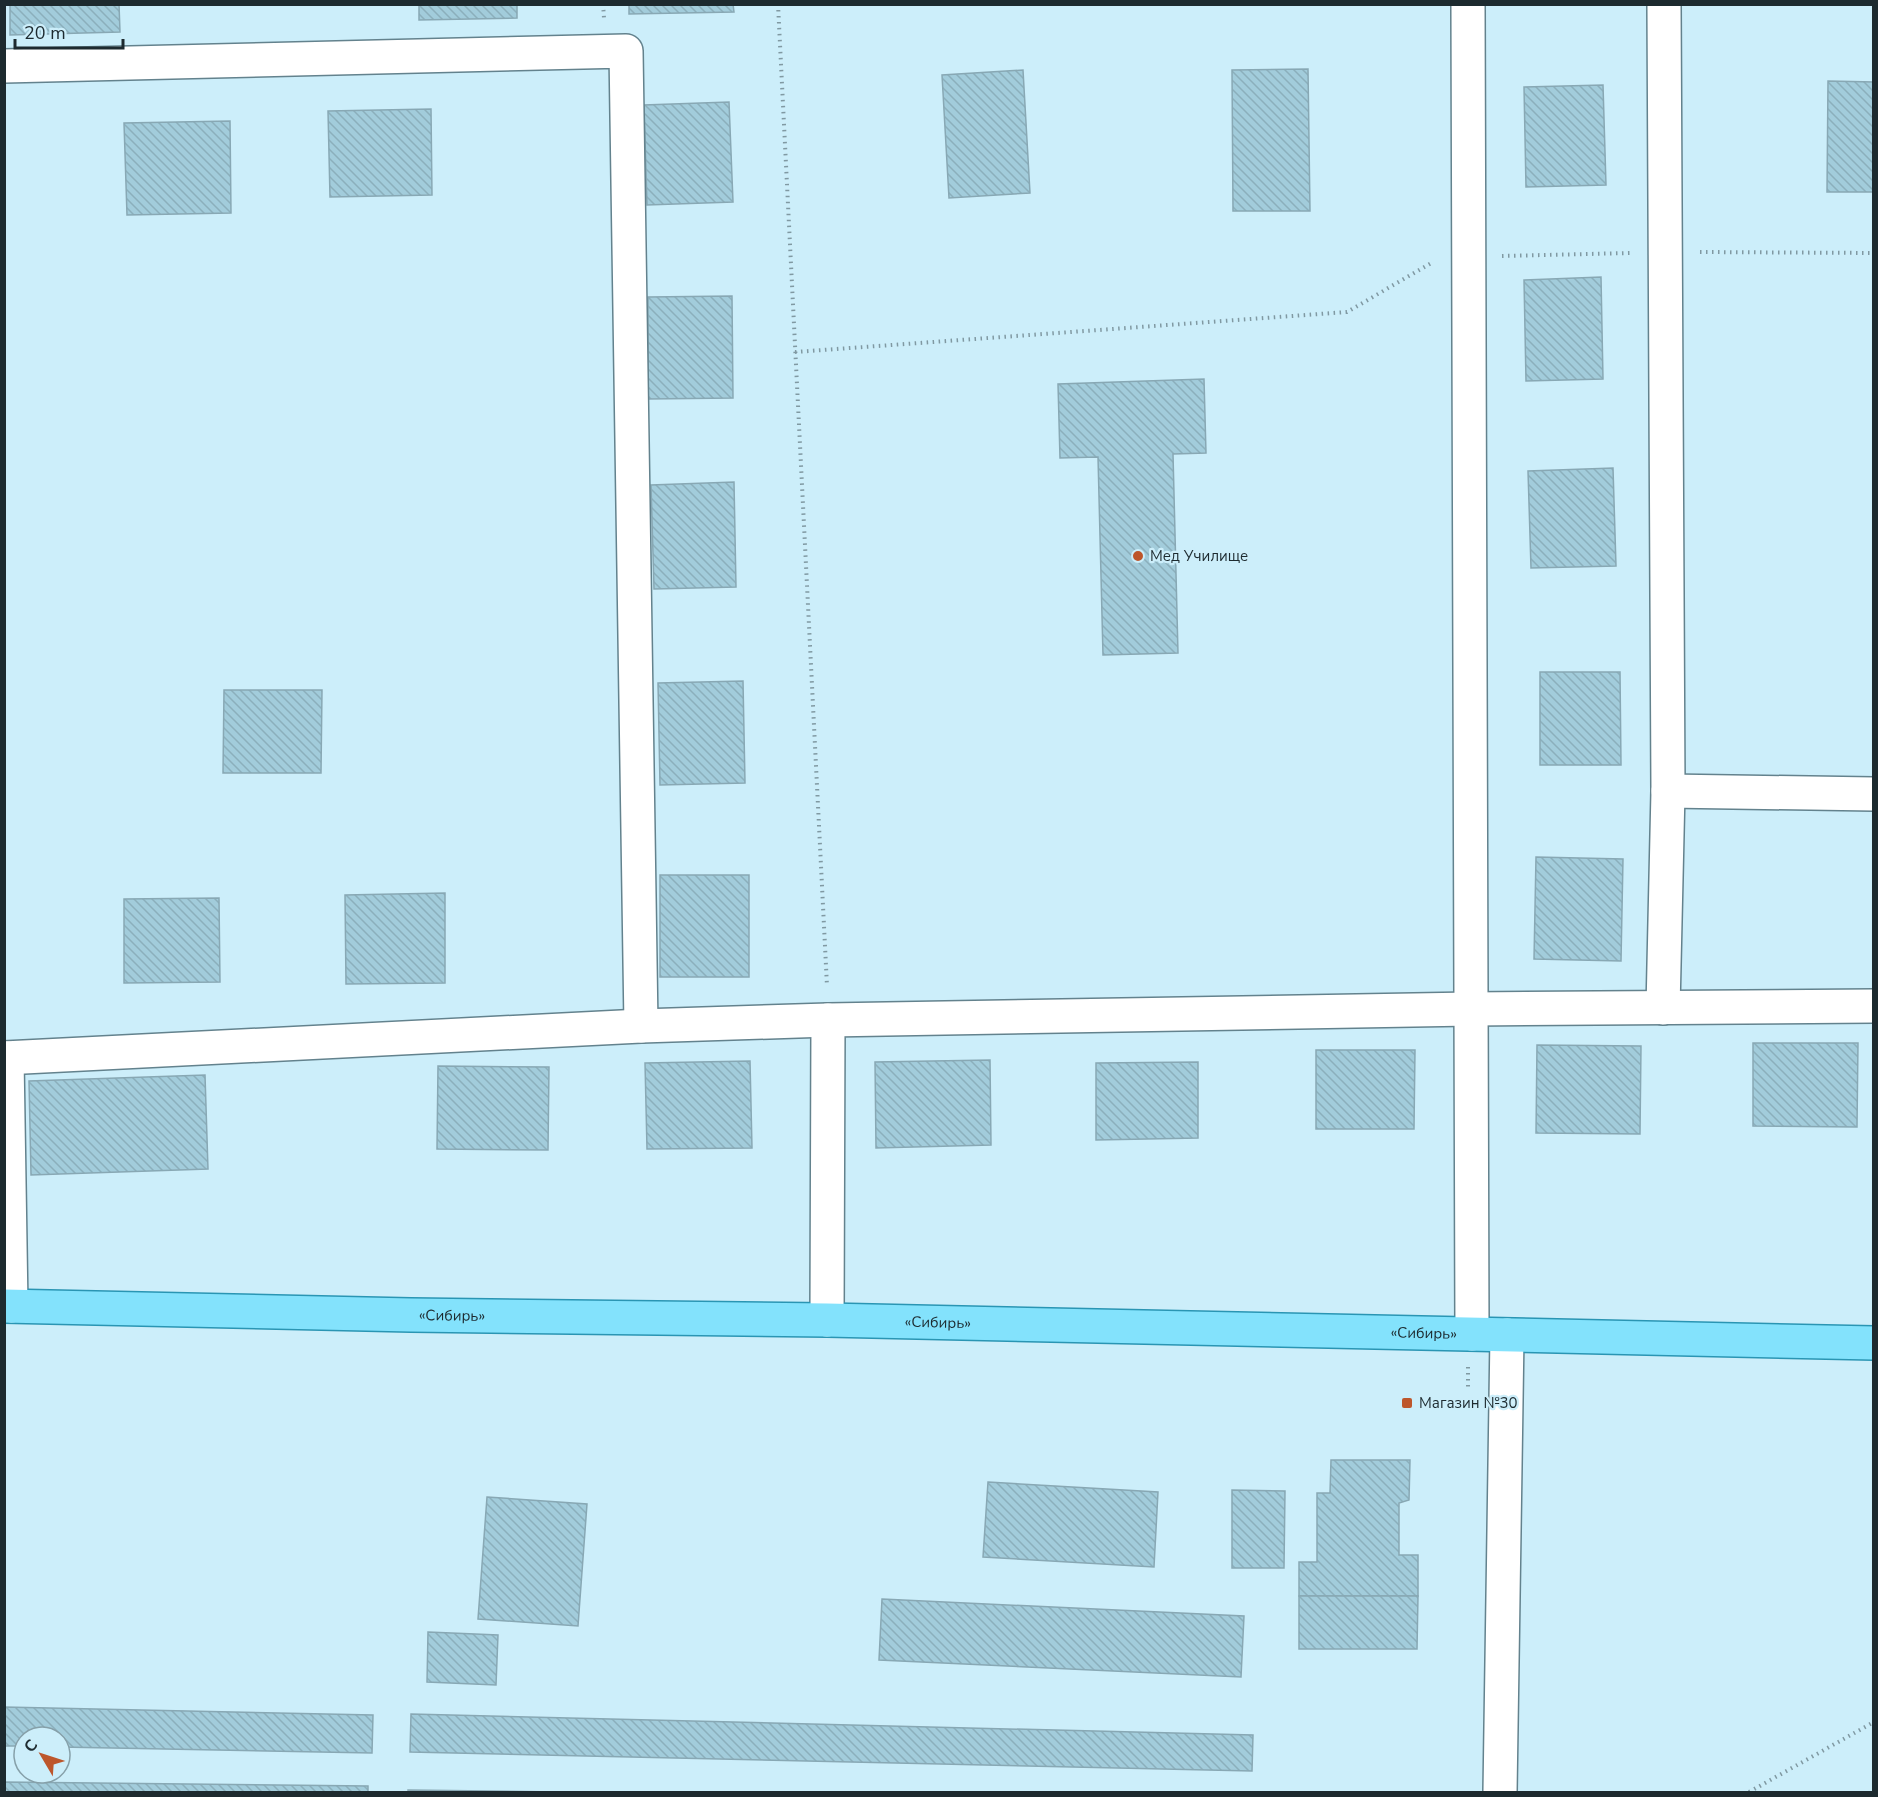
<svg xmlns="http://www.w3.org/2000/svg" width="1878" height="1797" viewBox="0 0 1878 1797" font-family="'Nunito Sans',sans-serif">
	<defs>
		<pattern id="building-back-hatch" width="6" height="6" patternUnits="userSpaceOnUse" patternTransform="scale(1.5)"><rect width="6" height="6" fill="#a2ccdb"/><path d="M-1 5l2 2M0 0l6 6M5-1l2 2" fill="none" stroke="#8bafbc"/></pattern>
	</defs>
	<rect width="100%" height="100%" fill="#cceefa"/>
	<g fill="url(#building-back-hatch)" stroke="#88a8b4" stroke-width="1.5">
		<path d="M 10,4 L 119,4 L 120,32 L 10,35 Z"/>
		<path d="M 419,4 L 517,4 L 517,18 L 419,20 Z"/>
		<path d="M 629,4 L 733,4 L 734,12 L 629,14 Z"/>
		<path d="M 1308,69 L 1310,211 L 1233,211 L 1232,70 Z"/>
		<path d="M 1023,70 L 1030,193 L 949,198 L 942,75 Z"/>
		<path d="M 1828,81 L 1874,82 L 1874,192 L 1827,192 Z"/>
		<path d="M 1603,85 L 1606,185 L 1526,187 L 1524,87 Z"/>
		<path d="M 729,102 L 733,202 L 647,205 L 644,105 Z"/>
		<path d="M 431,109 L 432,195 L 330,197 L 328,111 Z"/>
		<path d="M 230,121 L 231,213 L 127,215 L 124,123 Z"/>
		<path d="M 1601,277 L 1603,379 L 1526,381 L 1524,280 Z"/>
		<path d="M 732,296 L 733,398 L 648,399 L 648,297 Z"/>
		<path d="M 1204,379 L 1206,453 L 1173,454 L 1178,653 L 1103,655 L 1098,457 L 1060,458 L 1058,384 Z"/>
		<path d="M 1613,468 L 1616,566 L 1531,568 L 1528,471 Z"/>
		<path d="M 734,482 L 736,587 L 654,589 L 651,485 Z"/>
		<path d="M 1540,672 L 1620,672 L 1621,765 L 1540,765 Z"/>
		<path d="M 743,681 L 745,783 L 660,785 L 658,683 Z"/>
		<path d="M 224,690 L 322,690 L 321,773 L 223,773 Z"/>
		<path d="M 1536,857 L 1623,859 L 1621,961 L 1534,959 Z"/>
		<rect x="660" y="875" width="89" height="102"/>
		<path d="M 445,893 L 445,983 L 346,984 L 345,895 Z"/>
		<path d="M 219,898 L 220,982 L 124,983 L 124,899 Z"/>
		<path d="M 1753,1043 L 1858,1043 L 1857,1127 L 1753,1126 Z"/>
		<path d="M 1537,1045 L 1641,1046 L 1640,1134 L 1536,1133 Z"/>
		<path d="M 1316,1050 L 1415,1050 L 1414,1129 L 1316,1129 Z"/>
		<path d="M 990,1060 L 991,1145 L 876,1148 L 875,1062 Z"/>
		<path d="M 750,1061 L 752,1148 L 647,1149 L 645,1063 Z"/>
		<path d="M 1198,1062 L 1198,1138 L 1096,1140 L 1096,1063 Z"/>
		<path d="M 438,1066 L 549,1067 L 548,1150 L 437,1149 Z"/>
		<path d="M 205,1075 L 208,1169 L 31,1175 L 29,1081 Z"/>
		<path d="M 1331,1460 L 1410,1460 L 1409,1500 L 1399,1503 L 1399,1555 L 1418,1555 L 1418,1596 L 1299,1596 L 1299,1562 L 1317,1562 L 1317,1493 L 1330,1493 Z"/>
		<path d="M 988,1482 L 1158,1492 L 1154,1567 L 983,1557 Z"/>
		<path d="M 1232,1490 L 1285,1491 L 1284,1568 L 1232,1568 Z"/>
		<path d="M 487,1497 L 587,1504 L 578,1626 L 478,1619 Z"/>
		<path d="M 1299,1596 L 1418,1596 L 1417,1649 L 1299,1649 Z"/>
		<path d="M 882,1599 L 1244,1616 L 1241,1677 L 879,1660 Z"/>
		<path d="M 428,1632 L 498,1635 L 496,1685 L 427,1682 Z"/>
		<path d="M 4,1707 L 373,1715 L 372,1753 L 60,1747 L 60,1737 L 24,1737 L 24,1746 L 4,1746 Z"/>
		<path d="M 411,1714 L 1253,1735 L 1252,1771 L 410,1752 Z"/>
		<path d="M 4,1782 L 368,1786 L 368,1792 L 4,1792 Z"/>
		<path d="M 408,1790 L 559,1792 L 408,1792 Z"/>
	</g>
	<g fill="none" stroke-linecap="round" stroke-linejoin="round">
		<g stroke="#63828d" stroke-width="36">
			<g id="minor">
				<path d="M 1468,4 L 1472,1334"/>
				<path d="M 4,66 L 626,51 L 641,1026"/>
				<path d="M 1668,791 L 1874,794"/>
				<path d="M 1663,1008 L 1668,791 L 1664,4"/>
				<path d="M 4,1058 L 641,1026 L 828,1020"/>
				<path d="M 7,1058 L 11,1306"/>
				<path d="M 827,1320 L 828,1020 L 1471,1009 L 1874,1006"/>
				<path d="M 1500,1792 L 1507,1335"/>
			</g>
		</g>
		<g stroke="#2a95b3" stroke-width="36">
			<g id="major">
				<path id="s1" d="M 4,1306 L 411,1315 L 827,1320 L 1874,1343"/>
			</g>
		</g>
		<g stroke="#8099a2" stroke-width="4" stroke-dasharray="1.5 4.5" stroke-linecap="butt">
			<path d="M 603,4 L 604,18"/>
			<path d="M 778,4 L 827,986"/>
			<path d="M 1700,252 L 1874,253"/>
			<path d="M 1502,256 L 1630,253"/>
			<path d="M 795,352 L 1347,312 L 1433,262"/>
			<path d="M 1468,1367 L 1468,1387"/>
			<path d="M 1749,1792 L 1874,1722"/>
		</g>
		<use href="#minor" stroke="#fff" stroke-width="33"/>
		<use href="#major" stroke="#83e2fc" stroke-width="33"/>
	</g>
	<g fill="#bd562b" stroke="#cceefa" stroke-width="2">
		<circle cx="1138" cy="556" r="6"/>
		<rect x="1401" y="1397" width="12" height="12" rx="3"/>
	</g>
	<g text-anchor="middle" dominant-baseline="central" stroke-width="4.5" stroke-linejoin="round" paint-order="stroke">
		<g font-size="15" fill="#1d2a2f" stroke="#cceefa" text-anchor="start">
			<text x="1150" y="556">Мед Училище</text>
			<text x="1419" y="1403">Магазин №30</text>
		</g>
		<g font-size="15" fill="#1d2a2f" stroke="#cceefa">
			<text stroke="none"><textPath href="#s1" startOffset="448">«Сибирь»</textPath></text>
			<text stroke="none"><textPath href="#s1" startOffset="934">«Сибирь»</textPath></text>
			<text stroke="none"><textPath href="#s1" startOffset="1420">«Сибирь»</textPath></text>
		</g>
	</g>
	<rect width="1878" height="1797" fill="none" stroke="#1d2a2f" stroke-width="12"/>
	<g transform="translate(42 1755) rotate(309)"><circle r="28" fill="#cceefa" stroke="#86a0a9" stroke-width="1.5"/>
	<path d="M0-4.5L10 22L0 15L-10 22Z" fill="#bd562b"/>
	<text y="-9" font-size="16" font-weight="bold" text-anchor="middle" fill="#1d2a2f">С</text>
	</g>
	<path d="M15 39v9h108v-9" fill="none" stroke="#1d2a2f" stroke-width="3"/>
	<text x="24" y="39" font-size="18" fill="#1d2a2f" stroke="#cceefa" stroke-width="4.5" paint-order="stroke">20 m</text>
</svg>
